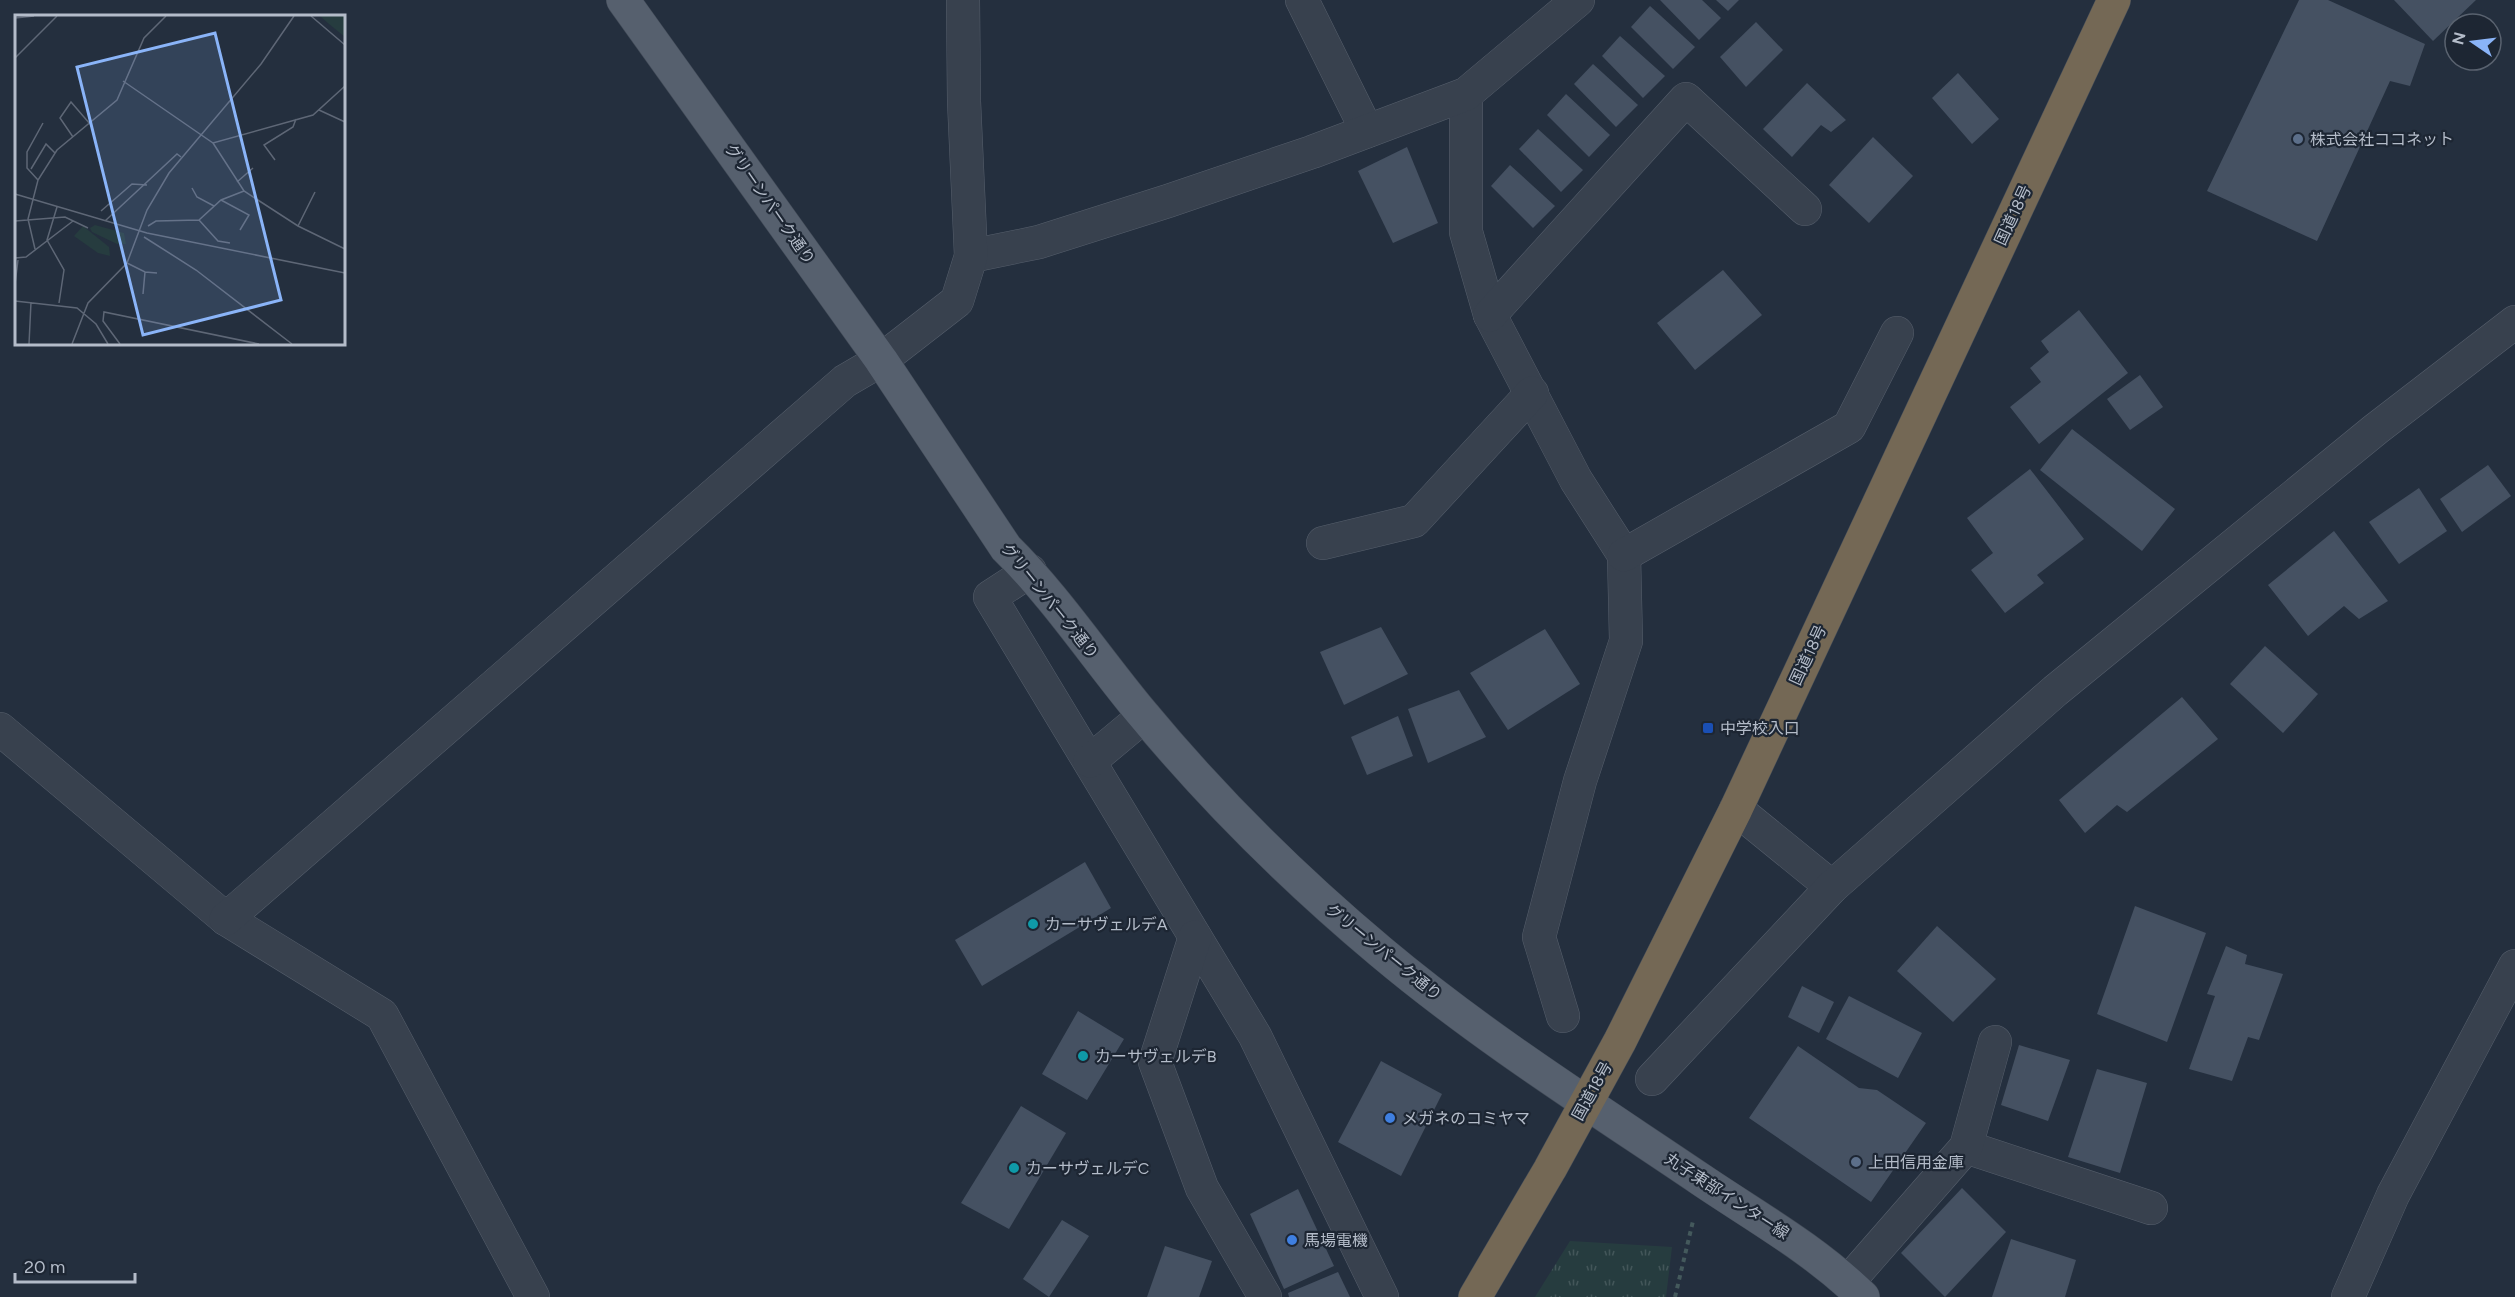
<svg xmlns="http://www.w3.org/2000/svg" width="2515" height="1297" viewBox="0 0 2515 1297" font-family="Figtree,'Noto Sans JP',sans-serif">
	<defs>
		<pattern id="grass-tufts" width="24" height="20" patternUnits="userSpaceOnUse" patternTransform="scale(1.5)"><rect width="24" height="20" fill="#263c3f"/><path d="M3 7l-1-3M5 7V3M7 7l1-3M15 17l-1-3M17 17v-4M19 17l1-3" fill="none" stroke="#435659"/></pattern>
	</defs>
	<rect width="100%" height="100%" fill="#242f3e"/>
	<path fill="url(#grass-tufts)" d="M 1570,1241 L 1672,1247 L 1666,1297 L 1535,1297 Z"/>
	<g fill="#455162">
		<path d="M 1660,0 L 1702,0 L 1721,18 L 1699,40 Z"/>
		<path d="M 1716,0 L 1739,0 L 1728,11 Z"/>
		<path d="M 2299,0 L 2328,0 L 2425,44 L 2410,86 L 2390,81 L 2317,241 L 2207,191 Z"/>
		<path d="M 2394,0 L 2476,0 L 2433,41 Z"/>
		<path d="M 1650,6 L 1695,47 L 1673,69 L 1631,27 Z"/>
		<path d="M 1756,22 L 1783,50 L 1746,87 L 1720,57 Z"/>
		<path d="M 1620,36 L 1665,76 L 1643,98 L 1602,56 Z"/>
		<path d="M 1593,64 L 1638,105 L 1616,127 L 1574,84 Z"/>
		<path d="M 1958,73 L 1999,119 L 1972,144 L 1932,98 Z"/>
		<path d="M 1807,83 L 1846,120 L 1831,132 L 1821,125 L 1792,157 L 1763,129 Z"/>
		<path d="M 1566,94 L 1610,135 L 1589,157 L 1547,115 Z"/>
		<path d="M 1538,129 L 1583,170 L 1561,192 L 1519,149 Z"/>
		<path d="M 1873,137 L 1913,176 L 1869,223 L 1829,185 Z"/>
		<path d="M 1407,147 L 1438,223 L 1393,243 L 1358,171 Z"/>
		<path d="M 1510,165 L 1555,206 L 1533,228 L 1491,186 Z"/>
		<path d="M 1723,270 L 1762,315 L 1695,370 L 1657,323 Z"/>
		<path d="M 2079,310 L 2128,373 L 2039,444 L 2010,407 L 2041,382 L 2030,368 L 2049,352 L 2041,341 Z"/>
		<path d="M 2140,375 L 2163,407 L 2130,430 L 2107,399 Z"/>
		<path d="M 2072,429 L 2175,509 L 2142,551 L 2040,470 Z"/>
		<path d="M 2488,465 L 2511,496 L 2462,532 L 2440,499 Z"/>
		<path d="M 2030,469 L 2084,539 L 2037,575 L 2044,583 L 2005,613 L 1971,570 L 1993,553 L 1967,518 Z"/>
		<path d="M 2419,488 L 2447,531 L 2399,564 L 2369,522 Z"/>
		<path d="M 2334,531 L 2388,601 L 2359,619 L 2344,606 L 2308,636 L 2268,585 Z"/>
		<path d="M 1381,627 L 1408,674 L 1344,705 L 1320,652 Z"/>
		<path d="M 1545,629 L 1580,684 L 1508,730 L 1470,673 Z"/>
		<path d="M 2265,646 L 2318,694 L 2283,733 L 2230,684 Z"/>
		<path d="M 1459,690 L 1486,737 L 1428,763 L 1408,709 Z"/>
		<path d="M 2182,697 L 2218,739 L 2127,812 L 2117,805 L 2085,833 L 2059,800 Z"/>
		<path d="M 1398,716 L 1413,756 L 1367,775 L 1351,737 Z"/>
		<path d="M 1085,862 L 1111,908 L 982,986 L 955,940 Z"/>
		<path d="M 2135,906 L 2206,933 L 2167,1042 L 2097,1014 Z"/>
		<path d="M 1937,926 L 1996,979 L 1953,1022 L 1897,971 Z"/>
		<path d="M 2226,946 L 2247,955 L 2245,964 L 2283,974 L 2259,1040 L 2248,1037 L 2232,1081 L 2189,1069 L 2215,996 L 2207,994 Z"/>
		<path d="M 1802,986 L 1834,1002 L 1819,1033 L 1788,1017 Z"/>
		<path d="M 1849,996 L 1922,1033 L 1898,1078 L 1826,1039 Z"/>
		<path d="M 1078,1011 L 1124,1039 L 1087,1100 L 1042,1074 Z"/>
		<path d="M 2019,1045 L 2070,1060 L 2048,1121 L 2001,1105 Z"/>
		<path d="M 1798,1046 L 1859,1088 L 1877,1090 L 1926,1123 L 1871,1202 L 1749,1118 Z"/>
		<path d="M 1381,1061 L 1442,1094 L 1401,1176 L 1338,1142 Z"/>
		<path d="M 2097,1069 L 2147,1083 L 2120,1173 L 2068,1157 Z"/>
		<path d="M 1021,1106 L 1066,1133 L 1009,1229 L 961,1203 Z"/>
		<path d="M 1962,1188 L 2006,1232 L 1945,1297 L 1901,1253 Z"/>
		<path d="M 1298,1189 L 1334,1266 L 1284,1289 L 1250,1214 Z"/>
		<path d="M 1062,1220 L 1089,1236 L 1049,1297 L 1023,1279 Z"/>
		<path d="M 2011,1239 L 2076,1260 L 2065,1297 L 1992,1297 Z"/>
		<path d="M 1165,1246 L 1212,1261 L 1199,1297 L 1147,1297 Z"/>
		<path d="M 1338,1272 L 1350,1297 L 1289,1297 L 1288,1293 Z"/>
	</g>
	<g fill="none" stroke-linecap="round" stroke-linejoin="round">
		<g stroke="#565f6c" stroke-width="34">
			<g id="minor">
				<path d="M 1302,0 L 1367,131"/>
				<path d="M 1466,94 L 1466,232 L 1490,315 L 1576,480 L 1624,555 L 1626,641 L 1580,781 L 1539,937 L 1563,1016"/>
				<path d="M 971,256 L 1039,242 L 1168,201 L 1312,152 L 1466,94 L 1578,0"/>
				<path d="M 1490,315 L 1686,99 L 1805,209"/>
				<path d="M 1323,543 L 1414,521 L 1532,393"/>
				<path d="M 1624,555 L 1849,427 L 1897,333"/>
				<path d="M 1030,571 L 990,597 L 1255,1036 L 1382,1297"/>
				<path d="M 0,729 L 226,919 L 382,1015 L 533,1297"/>
				<path d="M 1090,761 L 1144,716"/>
				<path d="M 1736,809 L 1832,887"/>
				<path d="M 226,919 L 845,381 L 881,360 L 957,301 L 971,256 L 964,101 L 963,0"/>
				<path d="M 1195,937 L 1155,1062 L 1202,1188 L 1265,1297"/>
				<path d="M 1652,1079 L 1832,887 L 2055,691 L 2376,429 L 2515,322"/>
				<path d="M 1966,1147 L 2151,1208"/>
				<path d="M 1848,1282 L 1966,1147 L 1995,1042"/>
				<path d="M 2348,1297 L 2393,1195 L 2515,966"/>
			</g>
		</g>
		<g stroke="#414a57" stroke-width="34">
			<path id="major" d="M 623,0 L 881,360 L 1006,548 C 1056,597 1096,658 1141,712 C 1213,799 1295,880 1381,952 C 1481,1036 1592,1106 1700,1179 C 1756,1217 1814,1249 1863,1297"/>
		</g>
		<g stroke="#434c59" stroke-width="34">
			<path id="highway" d="M 1475,1297 L 1550,1169 L 1620,1041 L 1736,809 L 2114,0"/>
		</g>
		<path stroke="#44595c" stroke-width="4" stroke-dasharray="4.5 4.5" stroke-linecap="butt" d="M 1675,1297 L 1693,1221"/>
		<use href="#minor" stroke="#38414e" stroke-width="33"/>
		<use href="#major" stroke="#56606e" stroke-width="33"/>
		<use href="#highway" stroke="#746855" stroke-width="33"/>
	</g>
	<g fill="#5c6f8a" stroke="#1d2633" stroke-width="2">
		<circle cx="2298" cy="139" r="6"/>
		<circle cx="1856" cy="1162" r="6"/>
	</g>
	<rect fill="#1a4fb4" stroke="#1d2633" stroke-width="2" x="1702" y="722" width="12" height="12" rx="3"/>
	<g fill="#0f9aa8" stroke="#1d2633" stroke-width="2">
		<circle cx="1033" cy="924" r="6"/>
		<circle cx="1083" cy="1056" r="6"/>
		<circle cx="1014" cy="1168" r="6"/>
	</g>
	<g fill="#3f7fe0" stroke="#1d2633" stroke-width="2">
		<circle cx="1390" cy="1118" r="6"/>
		<circle cx="1292" cy="1240" r="6"/>
	</g>
	<g text-anchor="middle" dominant-baseline="central" stroke-width="4.5" stroke-linejoin="round" paint-order="stroke">
		<g font-size="16" fill="#b4bcc9" stroke="#1d2633" text-anchor="start">
			<text x="2310" y="139">株式会社ココネット</text>
			<text x="1720" y="728">中学校入口</text>
			<text x="1045" y="924">カーサヴェルデA</text>
			<text x="1095" y="1056">カーサヴェルデB</text>
			<text x="1402" y="1118">メガネのコミヤマ</text>
			<text x="1868" y="1162">上田信用金庫</text>
			<text x="1026" y="1168">カーサヴェルデC</text>
			<text x="1304" y="1240">馬場電機</text>
		</g>
		<g font-size="16" fill="#b4bcc9" stroke="#1d2633">
			<text transform="translate(770 204) rotate(55)">グリーンパーク通り</text>
			<text transform="translate(2013 215) rotate(-65)">国道18号</text>
			<text transform="translate(1050 601) rotate(51)">グリーンパーク通り</text>
			<text transform="translate(1808 655) rotate(-65)">国道18号</text>
			<text transform="translate(1384 952) rotate(39)">グリーンパーク通り</text>
			<text transform="translate(1592 1091) rotate(-61)">国道18号</text>
			<text transform="translate(1727 1196) rotate(33)">丸子東部インター線</text>
		</g>
	</g>
	<g transform="translate(15 15)">
		<rect width="330" height="330" fill="#242f3e"/>
		<path d="M 80,210 L 109,218 L 111,229 L 102,229 L 77,217 L 75,213 Z" fill="#263c3f"/>
		<path d="M 68,211 L 94,232 L 95,241 L 83,238 L 59,221 Z" fill="#263c3f"/>
		<path d="M 305,1 L 330,1 L 330,22 L 314,9 Z" fill="#263c3f"/>
		<path fill="none" stroke="#5e6776" stroke-width="1.5" d="M 296,1 L 330,30M 0,3 L 19,1M 0,43 L 42,1M 108,66 L 198,128 L 298,100 L 330,71M 304,95 L 330,107M 58,122 L 45,103 L 56,87 L 75,109M 198,128 L 229,176 L 283,211 L 330,234M 260,145 L 249,130 L 278,112 L 281,104M 16,154 L 31,129 L 40,138M 23,165 L 12,153 L 12,137 L 28,108M 222,167 L 238,153M 177,173 L 182,182 L 199,191M 0,179 L 132,218 L 330,258M 206,185 L 234,200 L 225,215M 42,192 L 32,225 L 49,255 L 44,288M 86,196 L 117,169 L 132,170M 184,205 L 203,226 L 215,228M 0,206 L 50,202 L 73,213M 90,206 L 162,139 L 166,142M 133,211 L 141,206 L 184,205 L 206,185 L 229,176M 283,211 L 300,177M 129,222 L 181,255 L 277,329M 20,234 L 13,204 L 23,165 L 42,135 L 102,85 L 129,23 L 151,1M 0,243 L 11,242 L 58,206M 112,248 L 130,257 L 142,258M 0,269 L 3,245M 128,279 L 130,257M 0,286 L 62,293 L 81,309 L 93,329M 14,329 L 16,287M 57,329 L 73,288 L 112,248 L 132,195 L 154,158 L 246,49 L 279,1M 105,329 L 88,306 L 89,297 L 244,329"/>
		<path fill="#8ab4f8" fill-opacity="0.15" stroke="#8ab4f8" stroke-width="3" d="M 200,18 L 266,285 L 128,320 L 62,52 Z"/>
		<rect width="330" height="330" fill="none" stroke="#b4bcc9" stroke-width="3"/>
	</g>
	<g transform="translate(2473 42) rotate(284)"><circle r="28" fill="#1d2633" stroke="#59626f" stroke-width="1.5"/>
	<path d="M0-4.5L10 22L0 15L-10 22Z" fill="#8ab4f8"/>
	<text y="-9" font-size="16" font-weight="bold" text-anchor="middle" fill="#b4bcc9">N</text>
	</g>
	<path d="M15 1273v9h120v-9" fill="none" stroke="#b4bcc9" stroke-width="3"/>
	<text x="24" y="1273" font-size="18" fill="#b4bcc9" stroke="#1d2633" stroke-width="4.5" paint-order="stroke">20 m</text>
</svg>
